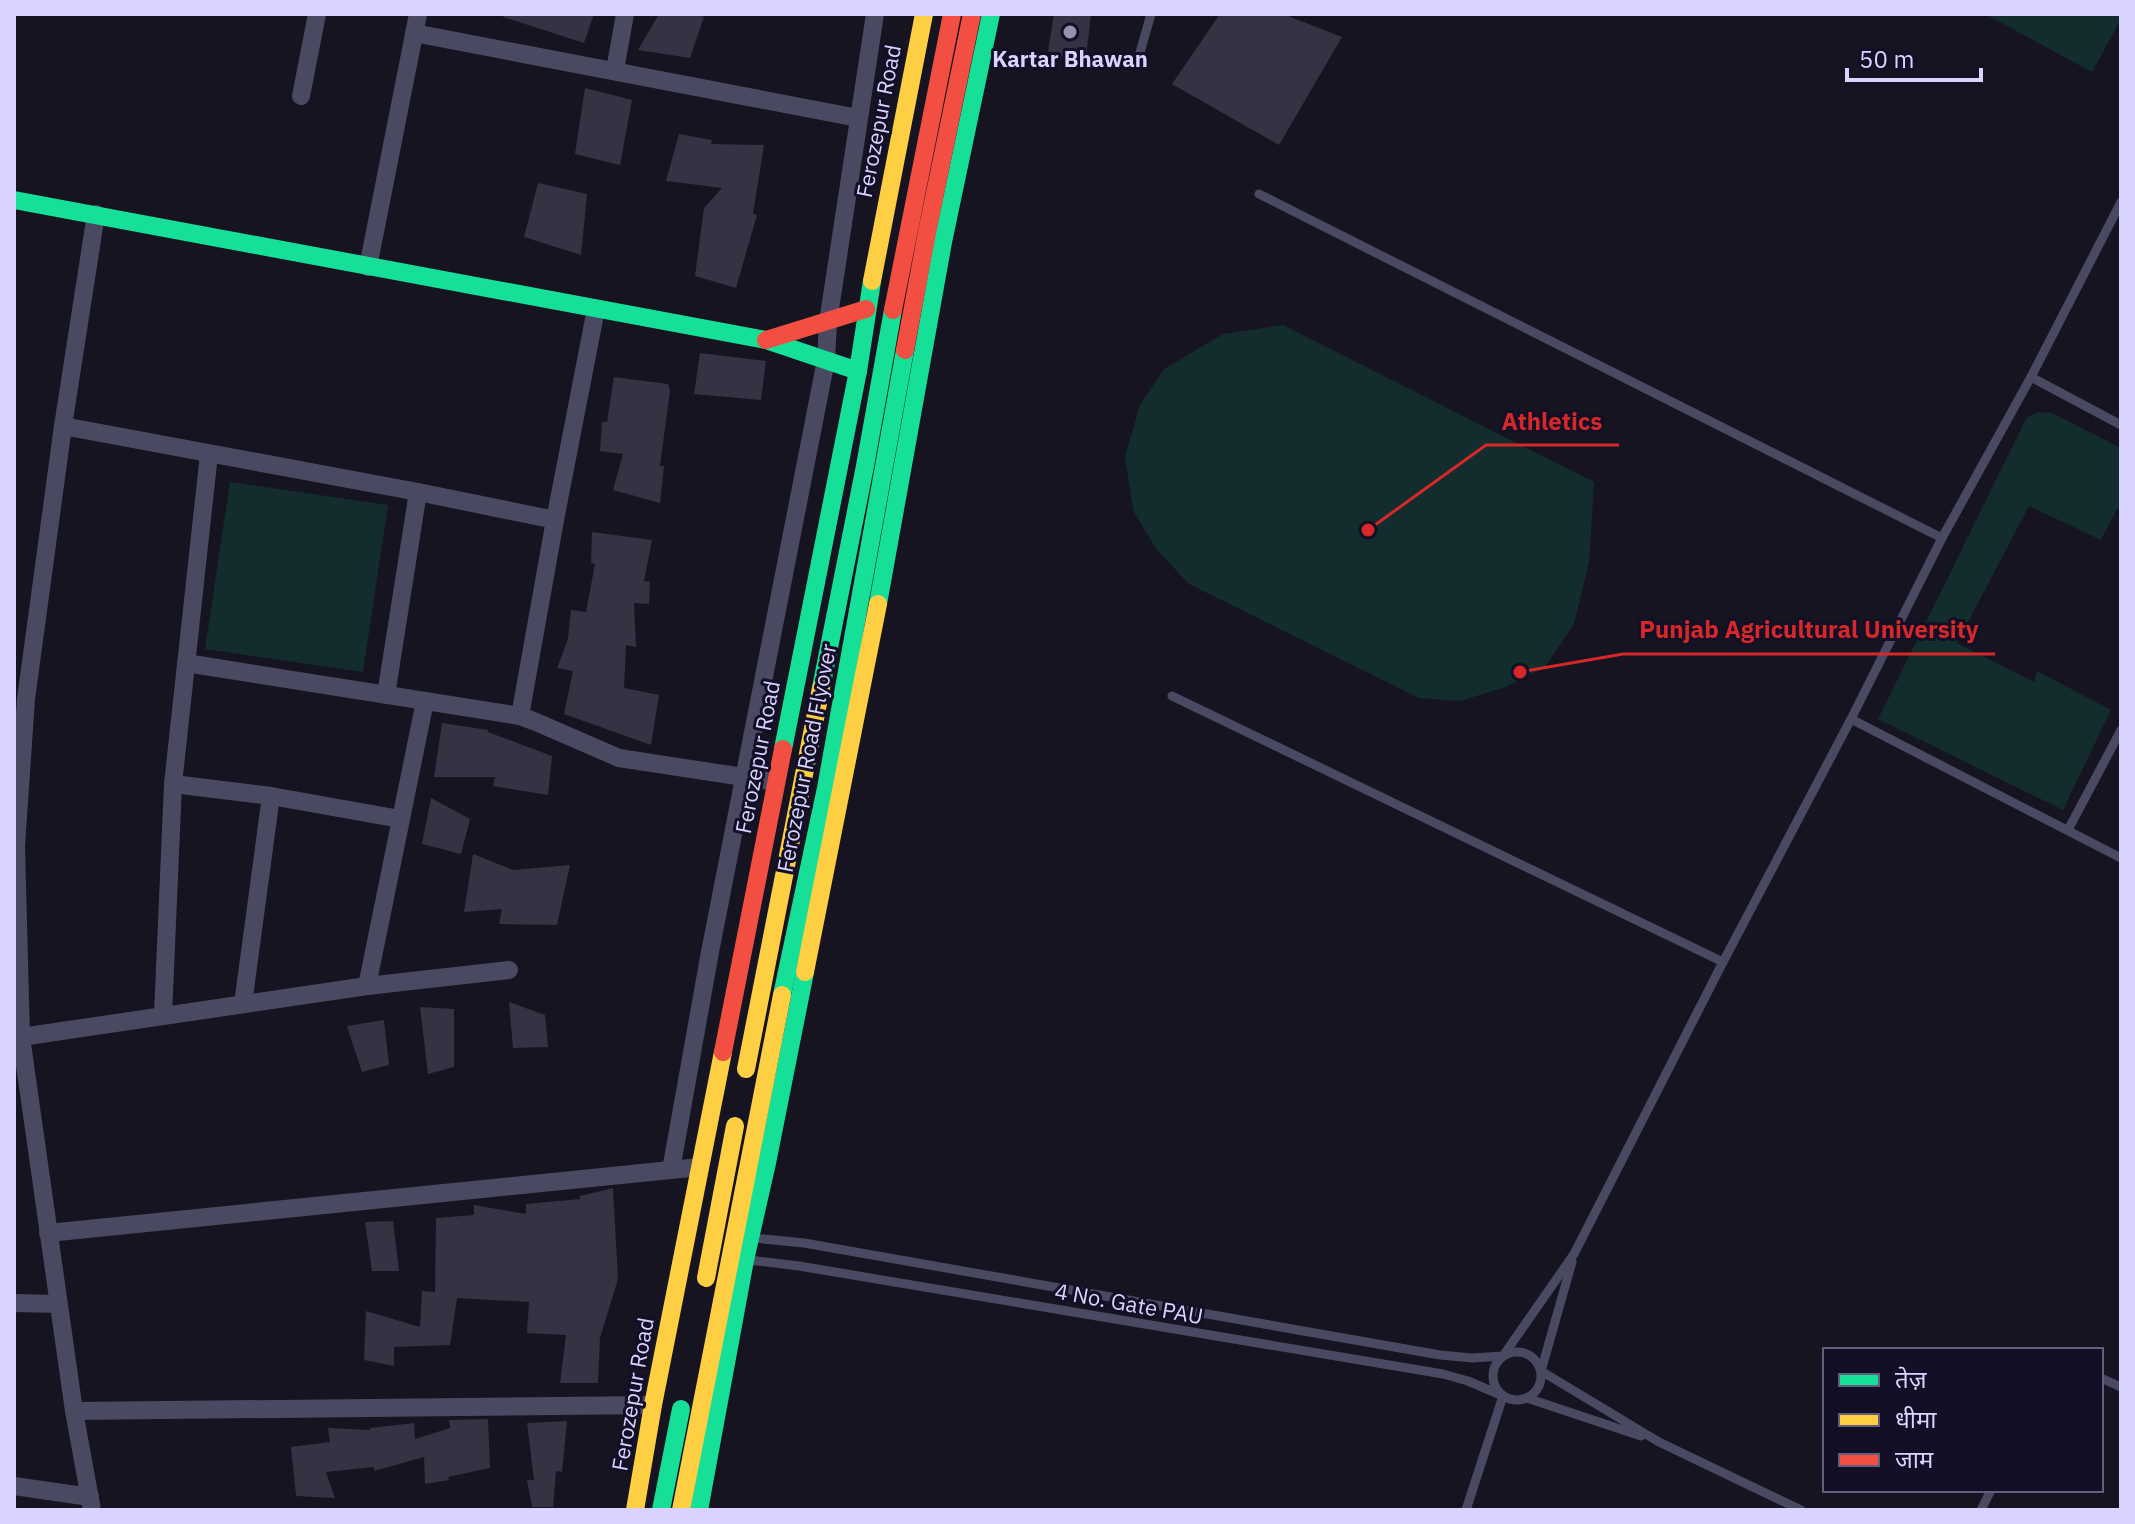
<svg xmlns="http://www.w3.org/2000/svg" width="2135" height="1524" viewBox="0 0 2135 1524" font-family="'IBM Plex Sans','Noto Sans Devanagari',sans-serif">
	<rect width="100%" height="100%" fill="#161421"/>
	<g fill="#132c2d">
		<path d="M 1985,14 L 2121,14 L 2121,19 L 2092,72 Z"/>
		<path d="M 1283,325 L 1594,482 L 1589,563 L 1574,624 L 1545,667 L 1506,687 L 1460,701 L 1419,698 L 1189,584 L 1156,549 L 1133,510 L 1125,457 L 1140,405 L 1164,369 L 1223,334 Z"/>
		<path d="M 2039,412 L 2052,413 L 2121,448 L 2121,510 L 2117,509 L 2101,540 L 2029,506 L 1957,643 L 2034,682 L 2037,671 L 2111,710 L 2063,810 L 1878,719 L 2027,417 Z"/>
		<path d="M 230,482 L 388,505 L 363,672 L 205,649 Z"/>
	</g>
	<g fill="#343243">
		<path d="M 504,14 L 594,14 L 584,43 L 503,17 Z"/>
		<path d="M 659,14 L 696,14 L 704,17 L 690,58 L 638,50 Z"/>
		<path d="M 1054,14 L 1091,14 L 1085,66 L 1048,51 Z"/>
		<path d="M 1220,14 L 1283,14 L 1342,37 L 1279,145 L 1172,84 Z"/>
		<path d="M 585,88 L 632,100 L 620,165 L 575,154 Z"/>
		<path d="M 679,134 L 712,140 L 711,144 L 764,145 L 753,214 L 757,215 L 736,288 L 695,276 L 704,208 L 722,188 L 666,181 Z"/>
		<path d="M 538,183 L 587,194 L 581,255 L 524,237 Z"/>
		<path d="M 700,353 L 766,361 L 761,400 L 694,394 Z"/>
		<path d="M 614,377 L 668,384 L 670,391 L 660,466 L 664,466 L 660,503 L 613,490 L 623,454 L 600,451 L 602,422 L 607,422 Z"/>
		<path d="M 592,532 L 652,540 L 644,581 L 650,582 L 649,604 L 634,603 L 636,647 L 626,645 L 624,688 L 659,695 L 651,745 L 564,714 L 573,671 L 557,668 L 568,639 L 571,610 L 586,612 L 595,564 L 591,563 Z"/>
		<path d="M 442,723 L 488,730 L 488,732 L 552,756 L 548,795 L 493,786 L 495,777 L 434,777 Z"/>
		<path d="M 431,798 L 470,819 L 461,854 L 422,844 Z"/>
		<path d="M 473,854 L 513,870 L 570,865 L 557,925 L 499,924 L 502,909 L 464,912 Z"/>
		<path d="M 509,1002 L 545,1015 L 548,1047 L 513,1048 Z"/>
		<path d="M 420,1007 L 454,1009 L 454,1067 L 428,1074 Z"/>
		<path d="M 384,1020 L 389,1065 L 362,1072 L 347,1026 Z"/>
		<path d="M 613,1188 L 618,1279 L 600,1338 L 598,1383 L 560,1383 L 566,1335 L 527,1333 L 529,1302 L 457,1298 L 450,1345 L 394,1347 L 394,1366 L 364,1360 L 366,1311 L 420,1327 L 422,1291 L 435,1292 L 436,1218 L 474,1215 L 474,1205 L 526,1214 L 526,1204 L 580,1199 L 580,1196 Z"/>
		<path d="M 393,1221 L 399,1271 L 372,1271 L 365,1222 Z"/>
		<path d="M 488,1419 L 490,1468 L 448,1477 L 449,1480 L 425,1484 L 424,1457 L 374,1471 L 374,1467 L 326,1472 L 335,1498 L 296,1496 L 291,1447 L 330,1442 L 328,1428 L 370,1430 L 370,1428 L 414,1423 L 415,1439 L 450,1428 L 449,1420 Z"/>
		<path d="M 567,1421 L 562,1472 L 556,1471 L 553,1507 L 532,1507 L 527,1480 L 534,1480 L 527,1423 Z"/>
	</g>
	<g fill="none" stroke-linecap="round" stroke-linejoin="round">
		<g stroke="#4a4962" stroke-width="9">
			<path d="M 1139,56 L 1151,14"/>
			<path d="M 1259,194 L 1942,538"/>
			<path d="M 2031,377 L 2121,425"/>
			<path d="M 1172,696 L 1723,962"/>
			<path d="M 1851,719 L 2121,858"/>
			<path d="M 2068,830 L 2121,730"/>
			<path d="M 753,1238 L 804,1243 L 1440,1355 L 1472,1358 L 1503,1356 L 1574,1254 L 1723,962 L 1851,719 L 1942,538 L 2031,377 L 2121,202"/>
			<path d="M 749,1260 L 799,1266 L 1443,1374 L 1468,1381 L 1503,1396 L 1466,1510"/>
			<path d="M 1572,1262 L 1541,1371 L 1659,1442 L 1801,1510"/>
			<circle cx="1517" cy="1376" r="24"/>
			<path d="M 2101,1378 L 2121,1387"/>
			<path d="M 1527,1398 L 1641,1436"/>
			<path d="M 1981,1510 L 1991,1490"/>
		</g>
		<g stroke="#4a4962" stroke-width="18">
			<path d="M 414,33 L 858,118"/>
			<path d="M 615,70 L 625,14"/>
			<path d="M 301,96 L 317,14"/>
			<path d="M 368,267 L 418,14"/>
			<path d="M 63,426 L 418,492 L 555,520"/>
			<path d="M 186,663 L 520,716 L 536,722 L 619,758 L 776,782"/>
			<path d="M 386,695 L 418,492"/>
			<path d="M 520,716 L 555,520 L 596,309"/>
			<path d="M 173,784 L 271,796 L 400,819"/>
			<path d="M 367,986 L 425,701"/>
			<path d="M 243,1004 L 271,796"/>
			<path d="M 163,1015 L 173,784 L 209,454"/>
			<path d="M 21,1037 L 367,986 L 509,970"/>
			<path d="M 671,1170 L 710,952 L 826,360 L 828,322 L 875,14"/>
			<path d="M 48,1233 L 700,1167"/>
			<path d="M 14,1303 L 58,1304"/>
			<path d="M 74,1411 L 653,1405"/>
			<path d="M 14,1486 L 90,1497"/>
			<path d="M 92,1510 L 74,1411 L 21,1037 L 16,846 L 26,699 L 63,426 L 96,214"/>
		</g>
		<g stroke="#16e098" stroke-width="18">
			<path d="M 14,200 L 766,340 L 858,371"/>
			<path d="M 878,604 L 943,242 L 991,14"/>
			<path d="M 821,688 L 865,466 L 893,310"/>
			<path d="M 783,749 L 858,371 L 872,281"/>
			<path d="M 782,995 L 826,788 L 905,350"/>
			<path d="M 661,1510 L 681,1409"/>
			<path d="M 699,1510 L 745,1260 L 767,1163 L 805,972"/>
		</g>
		<g stroke="#ffcf43" stroke-width="18">
			<path d="M 872,281 L 924,14"/>
			<path d="M 805,972 L 878,604"/>
			<path d="M 746,1069 L 821,688"/>
			<path d="M 706,1278 L 735,1126"/>
			<path d="M 635,1510 L 653,1405 L 723,1052"/>
			<path d="M 681,1510 L 782,995"/>
		</g>
		<g stroke="#f24e42" stroke-width="18">
			<path d="M 893,310 L 952,14"/>
			<path d="M 766,340 L 866,309"/>
			<path d="M 905,350 L 927,232 L 972,14"/>
			<path d="M 723,1052 L 783,749"/>
		</g>
	</g>
	<circle fill="#9591b1" stroke="#130f26" stroke-width="3" cx="1070" cy="32" r="8"/>
	<g text-anchor="middle" dominant-baseline="central" stroke-width="6" stroke-linejoin="round" paint-order="stroke">
		<g font-size="22" font-weight="bold" fill="#d9d4ff" stroke="#130f26">
			<text x="1070" y="58">Kartar Bhawan</text>
		</g>
		<g font-size="22" fill="#d9d4ff" stroke="#130f26">
			<text transform="translate(878 121) rotate(-79)">Ferozepur Road</text>
			<text transform="translate(757 757) rotate(-79)">Ferozepur Road</text>
			<text transform="translate(806 758) rotate(-79)">Ferozepur Road Flyover</text>
			<text transform="translate(1129 1303) rotate(10)">4 No. Gate PAU</text>
			<text transform="translate(632 1394) rotate(-80)">Ferozepur Road</text>
		</g>
	</g>
	<path fill="none" stroke="#d62828" stroke-width="3" d="M1368 530L1486 445H1619M1520 672L1623 654H1995"/>
	<g fill="#d62828" stroke="#130f26" stroke-width="3">
		<circle cx="1368" cy="530" r="8"/>
		<circle cx="1520" cy="672" r="8"/>
	</g>
	<g font-size="24" text-anchor="middle" font-weight="bold" fill="#d62828" stroke="#130f26" stroke-width="6" stroke-linejoin="round" paint-order="stroke">
		<text x="1552" y="430">Athletics</text>
		<text x="1809" y="638">Punjab Agricultural University</text>
	</g>
	<rect width="2135" height="1524" fill="none" stroke="#d9d4ff" stroke-width="32"/>
	<rect x="1823" y="1348" width="280" height="144" fill="#130f26" stroke="#625e7d" stroke-width="2"/>
	<rect x="1839" y="1374" width="40" height="12" fill="#16e098" stroke="#625e7d" stroke-width="2"/>
	<text x="1895" y="1388" font-size="24" fill="#d9d4ff">तेज़</text>
	<rect x="1839" y="1414" width="40" height="12" fill="#ffcf43" stroke="#625e7d" stroke-width="2"/>
	<text x="1895" y="1428" font-size="24" fill="#d9d4ff">धीमा</text>
	<rect x="1839" y="1454" width="40" height="12" fill="#f24e42" stroke="#625e7d" stroke-width="2"/>
	<text x="1895" y="1468" font-size="24" fill="#d9d4ff">जाम</text>
	<path d="M1847 68v12h134v-12" fill="none" stroke="#d9d4ff" stroke-width="4"/>
	<text x="1859" y="68" font-size="24" fill="#d9d4ff" stroke="#130f26" stroke-width="6" paint-order="stroke">50 m</text>
</svg>
